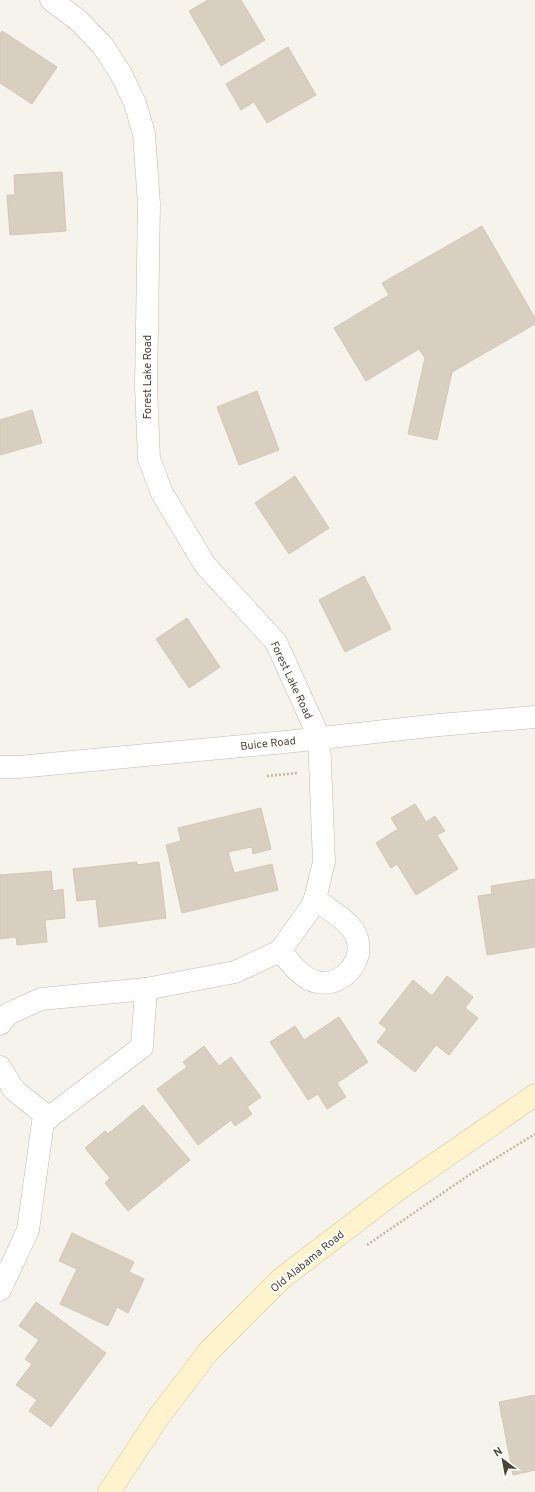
<svg xmlns="http://www.w3.org/2000/svg" width="535" height="1492" font-family="Overpass,sans-serif">
	<style>
		.building { fill: #d8cfc1; stroke: #d3c7b4 }
		.lines { fill: none; stroke-linecap: round; stroke-linejoin: round }
		.minor-casing { stroke: #c2bbae; stroke-width: 23 }
		.tertiary-casing { stroke: #c2bbae; stroke-width: 23 }
		.secondary-casing { stroke: #d6c79b; stroke-width: 23 }
		.path { stroke: #c4b79f; stroke-width: 2.5; stroke-dasharray: 2 2; stroke-linecap: butt }
		.minor { stroke: #fff; stroke-width: 22 }
		.tertiary { stroke: #fff; stroke-width: 22 }
		.secondary { stroke: #fff3cd; stroke-width: 22 }
		.labels { text-anchor: middle; stroke-width: 3.5; stroke-linejoin: round; paint-order: stroke }
		.street-label { font-size: 11px; fill: #4b4439; stroke: #fff }
	</style>
	<rect width="100%" height="100%" fill="#f6f3ec"/>
	<g class="building">
		<polygon points="208,0 241,0 265,40 221,66 189,11"/>
		<polygon points="2,31 57,67 32,104 0,83 0,34"/>
		<polygon points="288,47 316,95 267,123 254,102 241,110 226,84"/>
		<polygon points="62,172 66,231 10,235 7,195 15,195 14,175"/>
		<polygon points="482,226 535,318 535,324 452,372 437,440 408,434 425,358 419,349 366,381 334,328 389,295 382,283"/>
		<polygon points="257,391 279,450 239,465 217,407"/>
		<polygon points="32,410 42,443 0,455 0,420"/>
		<polygon points="295,476 329,528 289,554 255,503"/>
		<polygon points="364,576 391,629 345,652 319,600"/>
		<polygon points="187,618 220,667 189,688 156,639"/>
		<polygon points="415,804 426,822 435,816 445,831 437,835 458,869 416,895 397,864 391,868 376,843 398,829 391,818"/>
		<polygon points="261,808 271,849 253,854 252,847 228,852 234,873 272,864 278,890 182,913 166,845 181,841 178,828"/>
		<polygon points="137,862 137,865 159,862 166,918 99,927 96,899 77,901 73,869"/>
		<polygon points="51,871 53,891 63,889 65,918 45,920 47,942 17,945 16,937 0,939 0,875"/>
		<polygon points="535,879 535,947 487,955 478,896 492,894 491,886"/>
		<polygon points="447,976 473,997 465,1008 478,1018 449,1055 436,1045 415,1072 377,1042 387,1029 379,1023 413,980 432,996"/>
		<polygon points="339,1017 368,1062 337,1083 346,1097 327,1109 318,1094 308,1100 270,1042 295,1026 304,1040"/>
		<polygon points="204,1046 219,1066 231,1057 261,1097 247,1107 252,1114 235,1126 231,1120 198,1145 157,1089 187,1067 183,1062"/>
		<polygon points="143,1105 190,1160 128,1211 105,1183 110,1178 85,1148 105,1131 108,1134"/>
		<polygon points="72,1233 134,1262 129,1272 144,1279 128,1313 117,1307 108,1326 60,1304 77,1269 59,1261"/>
		<polygon points="36,1302 106,1353 51,1427 29,1411 37,1400 16,1385 32,1364 25,1359 39,1340 19,1326"/>
		<polygon points="535,1395 535,1470 513,1475 499,1402"/>
	</g>
	<g class="lines">
		<defs>
			<g id="minor">
				<path d="M280,951C290,962 302,979 317,982C345,988 370,955 353,930C344,917 327,909 315,899"/>
				<polyline points="0,1024 8,1014 41,999 146,989"/>
				<polyline points="0,1067 14,1090 49,1118"/>
				<polyline points="0,1290 28,1230 43,1122 142,1047 146,989 235,972 280,951 310,909 315,899 324,862 319,737 276,642 205,565 162,493 149,459 146,387 149,204 144,134 135,103 121,74 103,46 78,20 51,0"/>
			</g>
			<polyline id="tertiary" points="0,767 18,767 285,742 439,725 535,717"/>
			<polyline id="secondary" points="109,1492 160,1415 209,1351 282,1278 399,1189 535,1095"/>
		</defs>
		<use href="#minor" class="minor-casing"/>
		<use href="#tertiary" class="tertiary-casing"/>
		<use href="#secondary" class="secondary-casing"/>
		<g class="path">
			<polyline points="267,776 298,773"/>
			<polyline points="367,1245 472,1173 535,1134"/>
		</g>
		<use href="#minor" class="minor"/>
		<use href="#tertiary" class="tertiary"/>
		<use href="#secondary" class="secondary"/>
	</g>
	<g class="labels">
		<g class="street-label">
			<text transform="translate(147 377) rotate(-90)" y="4">Forest Lake Road</text>
			<text transform="translate(292 680) rotate(65)" y="4">Forest Lake Road</text>
			<text transform="translate(268 743) rotate(-6)" y="4">Buice Road</text>
			<text transform="translate(307 1261) rotate(-39)" y="4">Old Alabama Road</text>
		</g>
	</g>
	<g transform="translate(503 1460) rotate(328)" stroke="#ffffff" stroke-width="3" paint-order="stroke">
	<path d="M0-3L7 15L0 10L-7 15Z" fill="#4b4439"/>
	<text y="-6" font-size="11" font-weight="bold" text-anchor="middle" fill="#4b4439">N</text>
	</g>
</svg>
